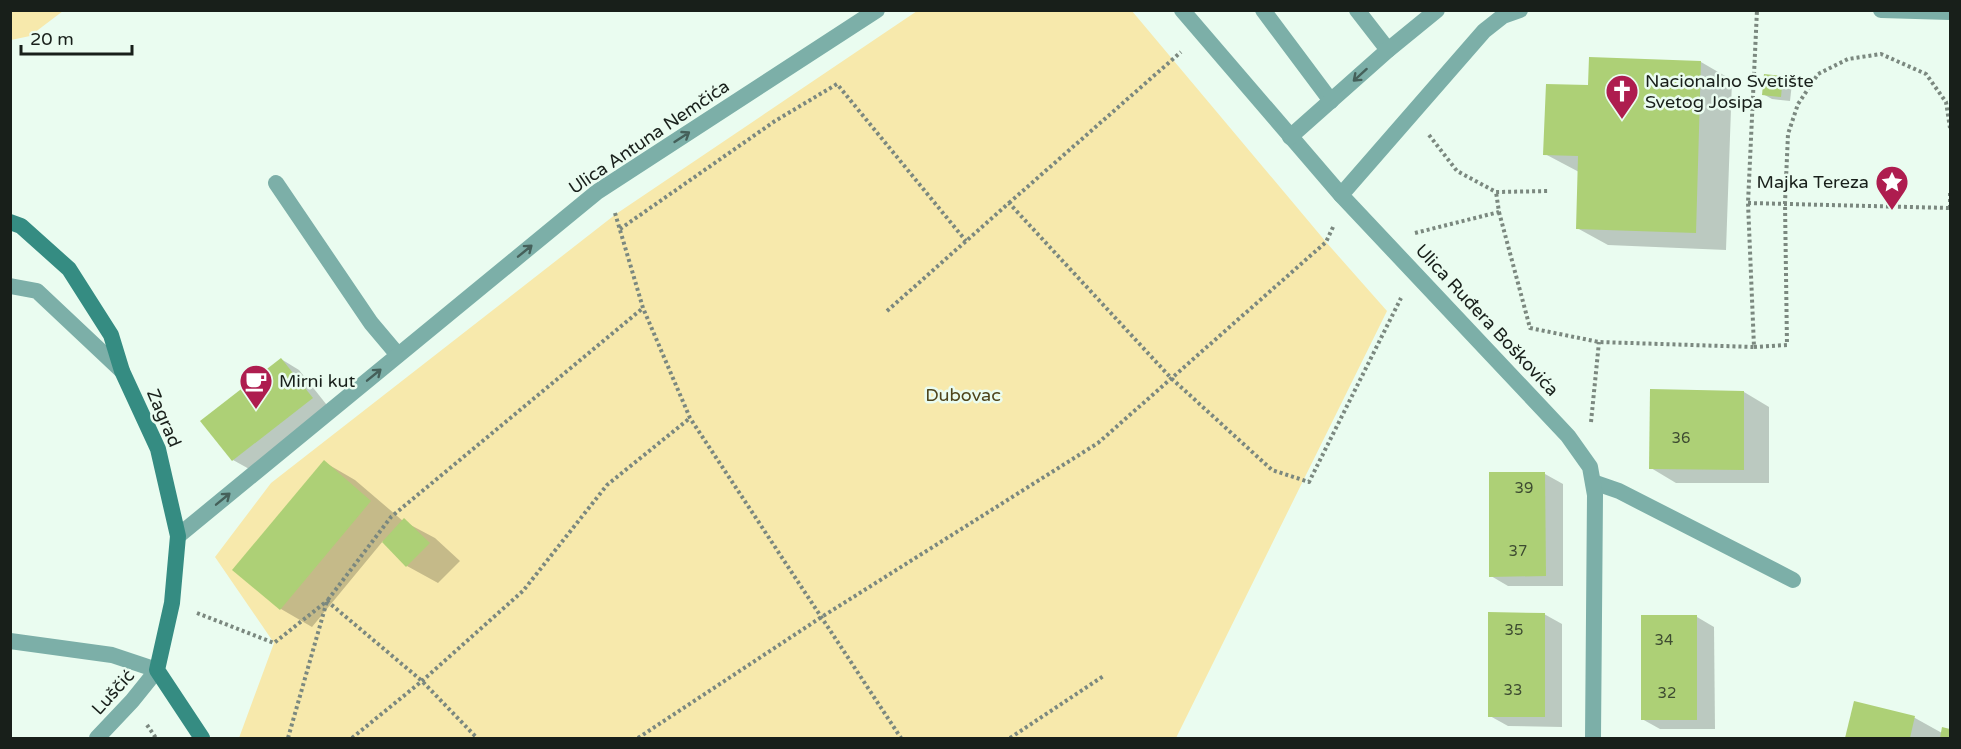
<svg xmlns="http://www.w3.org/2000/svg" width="1961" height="749" font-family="'Varela Round',sans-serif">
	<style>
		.green { fill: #f7e9ac }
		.shadow { fill: #0003 }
		.building { fill: #add076 }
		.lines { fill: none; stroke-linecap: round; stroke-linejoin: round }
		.path { stroke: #7b887f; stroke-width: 4; stroke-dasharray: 3 3; stroke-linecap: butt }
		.service { stroke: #7cafa8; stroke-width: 16 }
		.minor { stroke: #7cafa8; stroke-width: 16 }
		.secondary { stroke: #358c82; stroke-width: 16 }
		.oneway { stroke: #45605a }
		.labels { text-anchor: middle; stroke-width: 5; stroke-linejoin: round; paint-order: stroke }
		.number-label { font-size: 15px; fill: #3d4b31 }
		.poi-label { font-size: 18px; fill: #181f1a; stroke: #eafcf0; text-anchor: start }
		.street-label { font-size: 18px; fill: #181f1a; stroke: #eafcf0 }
		.park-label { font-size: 18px; fill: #4e441b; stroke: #eafcf0 }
	</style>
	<rect width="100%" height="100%" fill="#eafcf0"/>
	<g class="green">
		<polygon points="11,10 63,10 63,11 30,36 11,40"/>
		<polygon points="917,11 1132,11 1326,242 1387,311 1176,738 239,738 274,643 215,557 271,483 616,214"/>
	</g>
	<g class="shadow">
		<polygon points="1701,62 1732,80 1726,250 1608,245 1577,228 1579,172 1545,154 1590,87"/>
		<polygon points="1783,78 1792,83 1790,101 1772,99 1763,94"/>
		<polygon points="281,359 299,370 330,409 251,470 233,460"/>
		<polygon points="1744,392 1769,407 1769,483 1676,483 1651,468"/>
		<polygon points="324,462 355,480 403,521 435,538 460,561 438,583 407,566 383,541 312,627 281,609 234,570"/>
		<polygon points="1545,474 1563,484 1563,586 1508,586 1491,576"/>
		<polygon points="1544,614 1562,624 1562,727 1508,726 1490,716"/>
		<polygon points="1697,617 1714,627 1715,729 1660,729 1642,719"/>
		<polygon points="1855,703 1915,718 1942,733 1943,729 1950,731 1950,738 1847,738"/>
	</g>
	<g class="building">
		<polygon points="1589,57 1701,61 1696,233 1576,229 1578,156 1543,155 1546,84 1588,85"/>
		<polygon points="1764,74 1783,76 1781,97 1762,95"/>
		<polygon points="281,358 313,398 232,461 200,421"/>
		<polygon points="1650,389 1744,391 1744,470 1649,469"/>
		<polygon points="324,460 371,501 280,610 232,570"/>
		<polygon points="1489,472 1545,472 1546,576 1489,577"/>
		<polygon points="404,518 430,543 406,567 382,542"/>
		<polygon points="1488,612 1545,613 1545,717 1488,717"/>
		<rect x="1641" y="615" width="56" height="105"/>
		<polygon points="1854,701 1915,716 1910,738 1845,738"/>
		<polygon points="1942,727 1950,729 1950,738 1940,738"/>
	</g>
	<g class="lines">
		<g class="path">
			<polyline points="1429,135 1457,171 1496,192 1550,191"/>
			<polyline points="1009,203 1181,52"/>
			<polyline points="1748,203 1950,208"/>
			<polyline points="1950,208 1950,193"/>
			<polyline points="1499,212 1530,328 1599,342 1754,347 1748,203 1757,10"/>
			<polyline points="615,213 643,308 690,418 901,738"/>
			<polyline points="620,229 775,121 837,84 966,241"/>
			<polyline points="1415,233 1499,212 1496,192"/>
			<polyline points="887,311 1009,203 1171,378 1272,470 1309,482 1401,298"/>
			<polyline points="1754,347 1787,345 1785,203 1788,134 1798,104 1818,74 1848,59 1881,54 1926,74 1946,102 1950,128"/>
			<polyline points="1591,422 1599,342"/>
			<polyline points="197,613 274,643 327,601 422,681 477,738"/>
			<polyline points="147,725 156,738"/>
			<polyline points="288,738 327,601 391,517 643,308"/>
			<polyline points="352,738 422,681 523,591 607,485 690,418"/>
			<polyline points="638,738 820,618 1098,443 1326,242 1334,225"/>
			<polyline points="1010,738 1105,675"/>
		</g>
		<g class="service">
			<polyline points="1182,10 1341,195"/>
			<polyline points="1263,10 1331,101"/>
			<polyline points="1357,10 1388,50"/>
			<polyline points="1290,137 1388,50 1437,10"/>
			<polyline points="276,183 371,323 398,355"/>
			<polyline points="1593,482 1619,491 1793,580"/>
			<polyline points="10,641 112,655 157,670"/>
		</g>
		<g class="minor">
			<polyline points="1520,10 1503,16 1484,31 1341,195 1568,436 1590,467 1595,495 1593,738"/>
			<polyline points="1881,10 1950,12"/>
			<polyline points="10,286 37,291 122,371"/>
			<polyline points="178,536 597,192 877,10"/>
			<polyline points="97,738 132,701 157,670"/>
		</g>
		<polyline class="secondary" points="10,222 21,226 69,269 111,335 122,371 158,449 178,536 172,603 157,670 202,738"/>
	</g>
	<defs><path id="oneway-shaft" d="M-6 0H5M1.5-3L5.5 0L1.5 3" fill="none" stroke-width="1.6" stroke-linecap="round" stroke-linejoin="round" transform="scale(1.5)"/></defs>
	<g class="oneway">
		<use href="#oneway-shaft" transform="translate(1360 75) rotate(138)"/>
		<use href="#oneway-shaft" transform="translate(682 137) rotate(-33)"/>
		<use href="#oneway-shaft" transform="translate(525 251) rotate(-39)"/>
		<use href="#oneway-shaft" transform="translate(374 375) rotate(-39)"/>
		<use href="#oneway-shaft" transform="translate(223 499) rotate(-39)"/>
	</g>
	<defs>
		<symbol id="church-pin" viewBox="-11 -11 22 30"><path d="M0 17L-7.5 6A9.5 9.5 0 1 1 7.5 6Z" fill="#ae1d4f" stroke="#eafcf0"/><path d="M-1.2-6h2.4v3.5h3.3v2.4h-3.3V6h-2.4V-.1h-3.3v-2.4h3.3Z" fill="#fff"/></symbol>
		<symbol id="sight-pin" viewBox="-11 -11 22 30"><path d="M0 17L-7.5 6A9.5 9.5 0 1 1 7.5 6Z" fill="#ae1d4f" stroke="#eafcf0"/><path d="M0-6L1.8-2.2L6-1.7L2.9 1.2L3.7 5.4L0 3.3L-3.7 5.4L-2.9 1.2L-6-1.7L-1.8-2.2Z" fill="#fff"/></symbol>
		<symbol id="cafe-pin" viewBox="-11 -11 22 30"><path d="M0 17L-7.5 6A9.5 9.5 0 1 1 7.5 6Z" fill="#ae1d4f" stroke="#eafcf0"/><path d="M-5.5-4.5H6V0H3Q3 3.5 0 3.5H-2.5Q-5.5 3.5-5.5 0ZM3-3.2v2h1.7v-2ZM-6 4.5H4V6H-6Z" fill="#fff"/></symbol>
	</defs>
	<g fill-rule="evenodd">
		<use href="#church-pin" x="1603" y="72" width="38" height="52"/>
		<use href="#sight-pin" x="1873" y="163" width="38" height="52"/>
		<use href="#cafe-pin" x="237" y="362" width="38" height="52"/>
	</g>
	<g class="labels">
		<g class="number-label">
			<text x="1681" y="443">36</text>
			<text x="1524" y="493">39</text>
			<text x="1518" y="556">37</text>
			<text x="1514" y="635">35</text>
			<text x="1664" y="645">34</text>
			<text x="1513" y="695">33</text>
			<text x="1667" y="698">32</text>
		</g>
		<g class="poi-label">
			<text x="1645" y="87">Nacionalno Svetište<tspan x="1645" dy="21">Svetog Josipa</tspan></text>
			<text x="1869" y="188" text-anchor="end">Majka Tereza</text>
			<text x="279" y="387">Mirni kut</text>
		</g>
		<g class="street-label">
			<text transform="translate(649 137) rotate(-34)" y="6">Ulica Antuna Nemčića</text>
			<text transform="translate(1487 320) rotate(47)" y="6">Ulica Ruđera Boškovića</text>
			<text transform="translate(164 418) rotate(67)" y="6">Zagrad</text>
			<text transform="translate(113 692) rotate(-48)" y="6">Luščić</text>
		</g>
		<g class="park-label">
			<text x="963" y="401">Dubovac</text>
		</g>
	</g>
	<rect width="1961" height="749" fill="none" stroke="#181f1a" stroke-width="24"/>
	<path d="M21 45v9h111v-9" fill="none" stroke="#181f1a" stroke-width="3"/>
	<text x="30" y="45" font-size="18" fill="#181f1a" stroke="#eafcf0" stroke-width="4.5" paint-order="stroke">20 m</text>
</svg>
